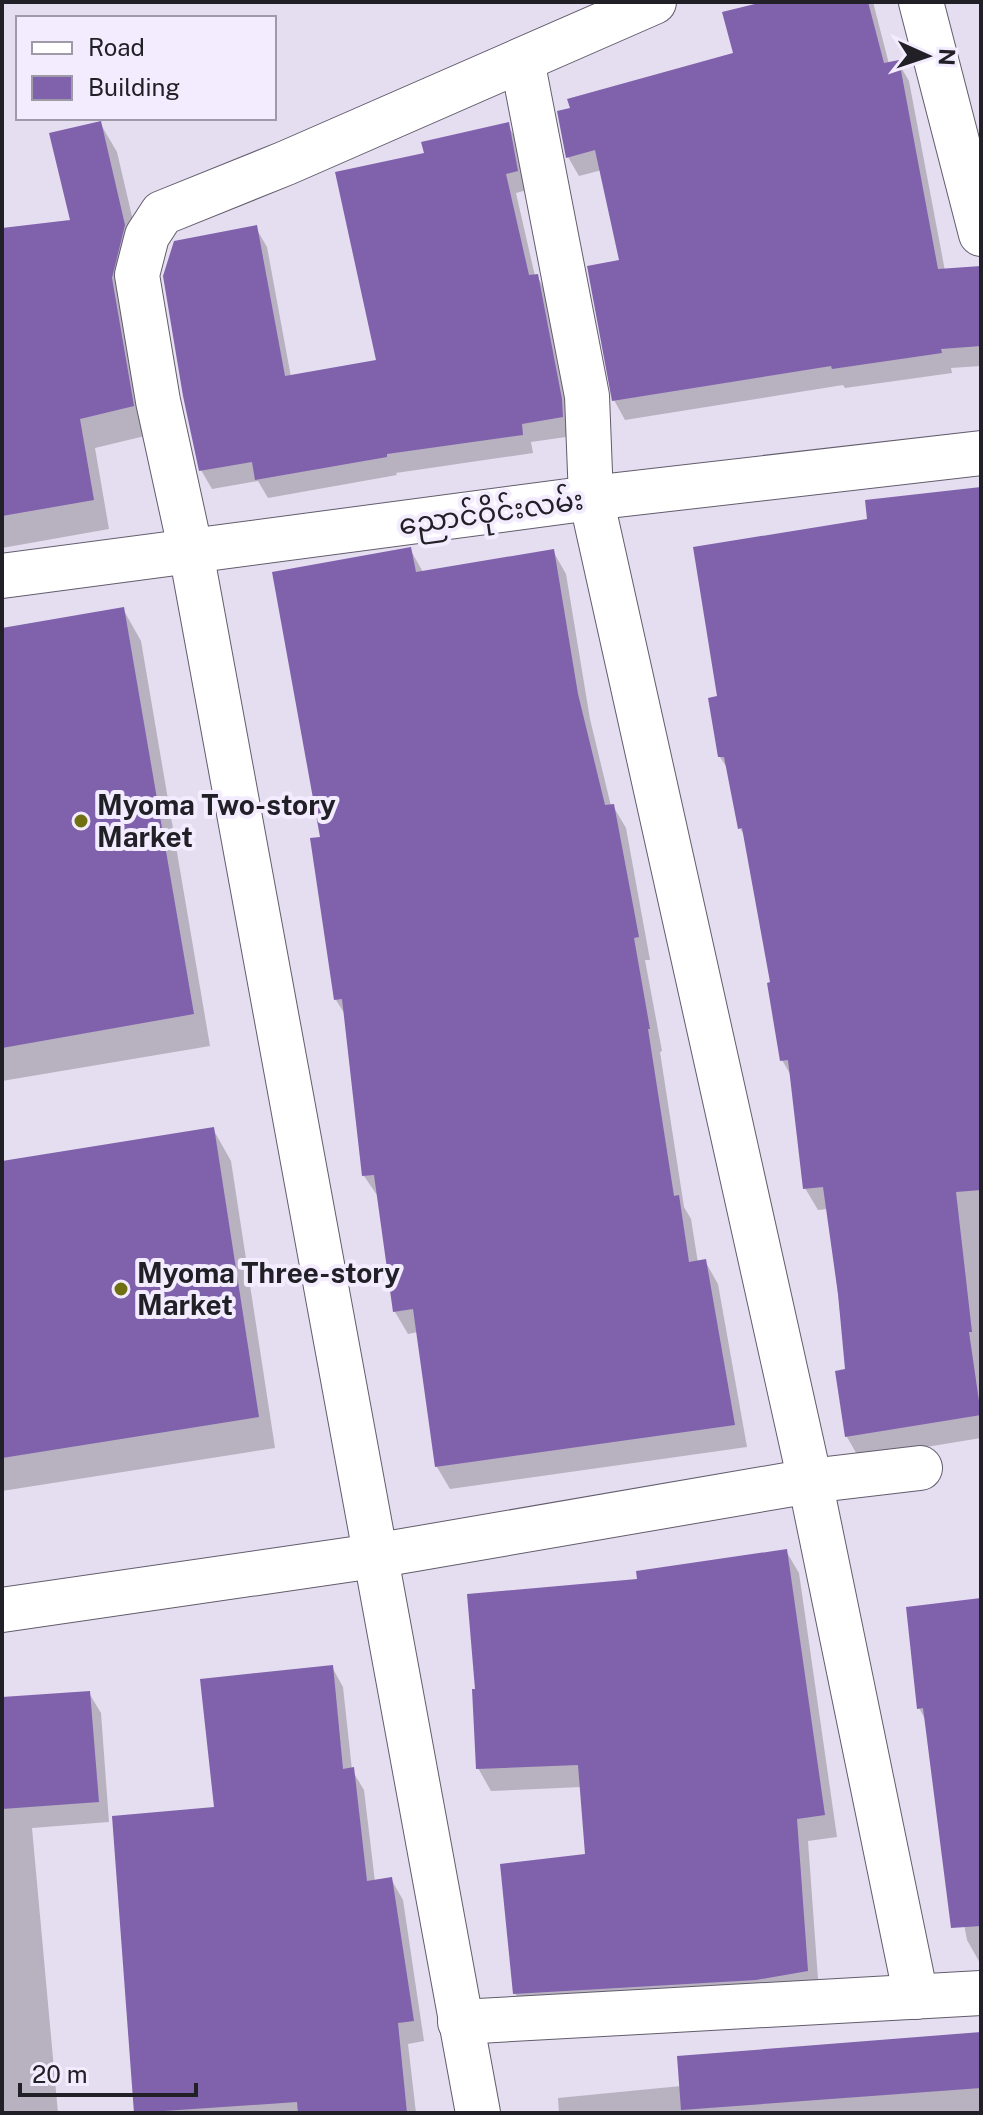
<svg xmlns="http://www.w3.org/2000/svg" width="983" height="2115" font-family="'Public Sans','Noto Sans Myanmar',sans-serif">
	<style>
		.shadow { fill: #0003 }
		.building { fill: #8061ac }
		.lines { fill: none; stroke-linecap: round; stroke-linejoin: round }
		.minor-casing { stroke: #625c6c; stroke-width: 46 }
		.minor { stroke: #fff; stroke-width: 44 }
		.poi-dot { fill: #707013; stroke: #f2ecfe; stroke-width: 3 }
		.labels { text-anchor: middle; stroke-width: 8; stroke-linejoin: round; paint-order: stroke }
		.street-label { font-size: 28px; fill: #222027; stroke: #f2ecfe }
		.poi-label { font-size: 28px; font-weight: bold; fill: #222027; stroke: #f2ecfe; text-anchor: start }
	</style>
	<rect width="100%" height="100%" fill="#e5def1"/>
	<g class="shadow">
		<polygon points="771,2 873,2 889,64 898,62 909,81 945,271 981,268 981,366 951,368 952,373 845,388 843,385 625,420 614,400 621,262 602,170 579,176 568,157 736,55"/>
		<polygon points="100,123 117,152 141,255 149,435 95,448 109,529 2,548 2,230 72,221"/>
		<polygon points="508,125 518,143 527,190 516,193 535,276 537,276 548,295 573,436 531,442 533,453 396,473 397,475 268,498 258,481 212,489 201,470 256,228 267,247 291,377 378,362 426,154"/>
		<polygon points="981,489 981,1438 859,1458 847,1437 847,1371 828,1209 818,1210 805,1188 793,1079 782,1060 772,984 745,837 740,828 729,771 720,757 719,698 869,521"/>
		<polygon points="410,549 423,572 553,551 566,574 590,719 611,806 613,806 626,828 650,960 645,960 662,1051 660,1052 684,1207 691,1219 698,1263 705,1261 718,1284 747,1447 450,1489 437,1467 418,1332 408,1334 395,1312 379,1198 364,1176 346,1016 336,1000 323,838"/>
		<polygon points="123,609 141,641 210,1046 2,1081 2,630"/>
		<polygon points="213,1129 231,1161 275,1448 2,1491 2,1163"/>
		<polygon points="786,1551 799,1573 837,1837 808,1841 819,1993 528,2016 515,1993 587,1856 582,1787 491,1791 478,1768 639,1581"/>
		<polygon points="981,1600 981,1963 980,1963 967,1940 926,1721 919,1708"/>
		<polygon points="332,1667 343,1687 352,1770 364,1790 375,1882 391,1879 403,1900 424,2041 408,2044 416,2113 136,2113 114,1817 217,1809"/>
		<polygon points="89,1693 101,1713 109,1822 32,1828 58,2113 2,2113 2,1699"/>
		<polygon points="981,2034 981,2113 559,2113 558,2098 681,2086"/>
	</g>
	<g class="building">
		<polygon points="763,2 868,2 884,63 899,60 938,269 981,266 981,346 941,349 942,353 832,369 831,366 612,401 587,266 619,260 595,150 566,158 557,111 570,108 567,99 733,53 722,12"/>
		<polygon points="101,121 125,225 112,278 134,406 80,419 94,500 2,516 2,228 70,220 49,133"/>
		<polygon points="509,122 518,171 506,174 529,275 538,274 562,399 563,417 522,424 523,435 387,454 387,457 255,480 252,462 199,471 183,396 163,276 174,241 257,225 285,376 376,360 335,172 424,153 421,142"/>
		<polygon points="981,487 981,1190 956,1192 972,1332 969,1332 981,1415 845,1437 835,1371 845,1369 838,1294 823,1187 803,1189 788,1060 780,1061 767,983 770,982 742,828 738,829 724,757 718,757 708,698 717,696 693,547 867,519 865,500"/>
		<polygon points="411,547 416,572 554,549 578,694 605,805 614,804 639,937 634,938 650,1029 648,1029 674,1196 679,1195 689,1262 706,1259 735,1425 435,1467 413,1309 393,1312 374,1175 362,1176 342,999 334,1000 310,838 320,837 272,572"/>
		<polygon points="124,607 194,1014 2,1048 2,628"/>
		<polygon points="214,1127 259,1417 2,1458 2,1161"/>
		<polygon points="787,1549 825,1815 797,1819 808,1971 756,1980 513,1994 500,1864 585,1854 578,1765 476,1769 472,1689 475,1689 467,1594 637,1579 636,1571"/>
		<polygon points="981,1598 981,1926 951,1928 923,1708 917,1709 906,1607"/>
		<polygon points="333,1665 343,1769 354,1767 367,1881 392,1877 414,2021 398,2023 407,2113 298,2113 297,2102 134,2113 112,1816 214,1807 200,1679"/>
		<polygon points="90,1691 99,1802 2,1809 2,1697"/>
		<polygon points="981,2032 981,2088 681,2110 677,2056"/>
	</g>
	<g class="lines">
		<defs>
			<g id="minor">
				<polyline points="921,2 981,234"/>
				<polyline points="522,60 587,396 591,498 810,1481 916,1997"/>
				<polyline points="2,576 591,498 981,453"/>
				<polyline points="2,1610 374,1556 810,1481 920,1468"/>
				<polyline points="460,2022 981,1993"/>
				<polyline points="478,2113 191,552 158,401 137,275 147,236 162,213 286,163 654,2"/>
			</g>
		</defs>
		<use href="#minor" class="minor-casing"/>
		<use href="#minor" class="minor"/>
	</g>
	<g class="poi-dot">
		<circle cx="81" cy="821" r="8"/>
		<circle cx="121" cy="1289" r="8"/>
	</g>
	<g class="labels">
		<g class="street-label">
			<text transform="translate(491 512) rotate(-8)" y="10">ညောင်ဝိုင်းလမ်း</text>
		</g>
		<g class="poi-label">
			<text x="97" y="815">Myoma Two-story<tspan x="97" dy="32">Market</tspan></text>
			<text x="137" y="1283">Myoma Three-story<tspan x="137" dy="32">Market</tspan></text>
		</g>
	</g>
	<rect width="983" height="2115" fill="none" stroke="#222027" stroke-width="8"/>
	<rect x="16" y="16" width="260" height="104" fill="#f2ecfe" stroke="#9f9aa8" stroke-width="2"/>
	<rect x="32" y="42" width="40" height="12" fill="#ffffff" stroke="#9f9aa8" stroke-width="2"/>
	<text x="88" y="56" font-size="24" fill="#222027">Road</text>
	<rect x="32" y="76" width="40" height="24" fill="#8061ac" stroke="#9f9aa8" stroke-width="2"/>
	<text x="88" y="96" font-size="24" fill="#222027">Building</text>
	<g transform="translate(927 56) rotate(93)" stroke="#f2ecfe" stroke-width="6" paint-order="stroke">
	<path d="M0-6L14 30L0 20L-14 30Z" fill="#222027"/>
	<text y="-12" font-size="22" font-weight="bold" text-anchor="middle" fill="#222027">N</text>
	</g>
	<path d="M20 2083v12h176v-12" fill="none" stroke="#222027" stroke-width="4"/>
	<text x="32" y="2083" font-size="24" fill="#222027" stroke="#f2ecfe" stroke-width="6" paint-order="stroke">20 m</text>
</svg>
